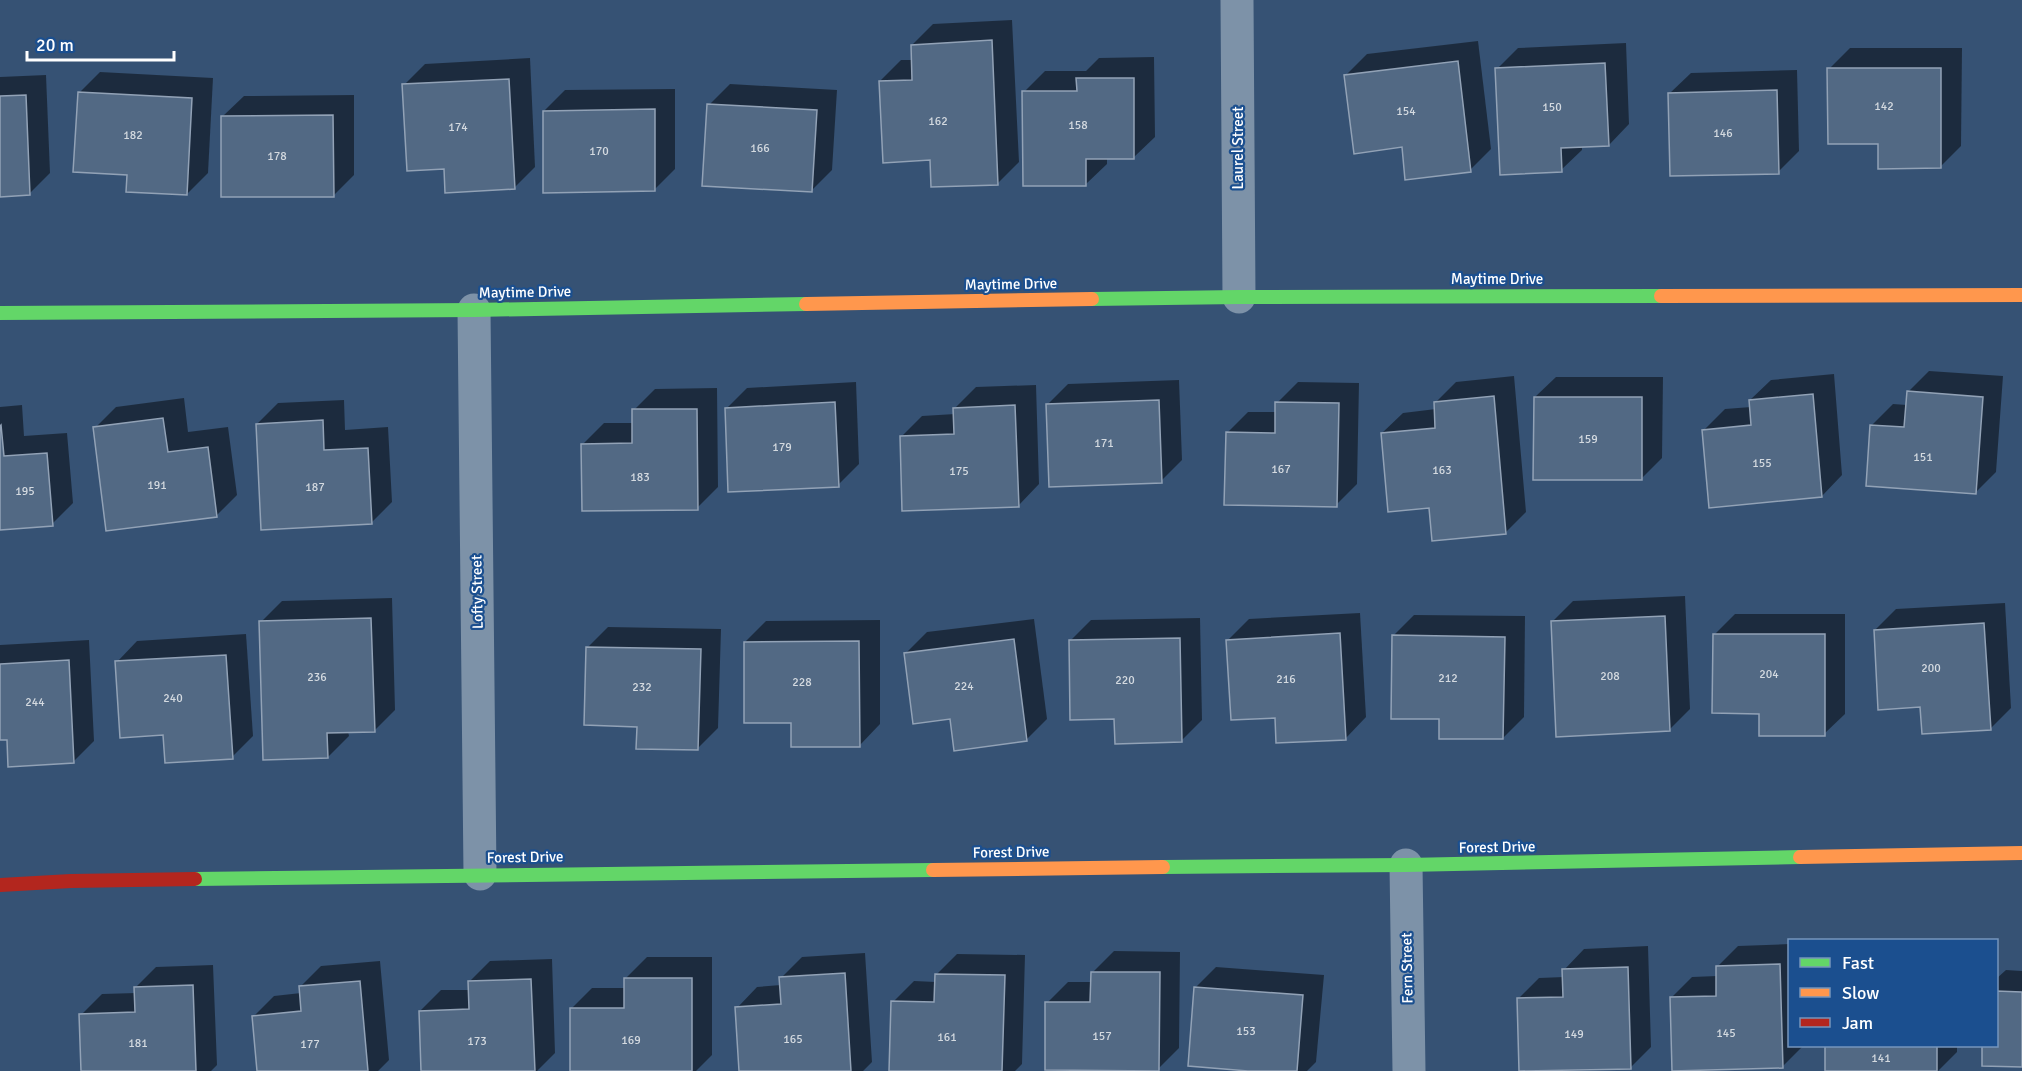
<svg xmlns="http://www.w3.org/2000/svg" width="2022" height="1071" font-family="Signika,sans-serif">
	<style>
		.shadow { fill: #0007 }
		.building { fill: #526984; stroke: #92a2b6; stroke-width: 1.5 }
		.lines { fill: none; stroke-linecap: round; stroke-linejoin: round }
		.street { stroke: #7d92a8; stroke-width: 33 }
		.fast { stroke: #63d668; stroke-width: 14 }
		.slow { stroke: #ff974d; stroke-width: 14 }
		.jam { stroke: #b3261e; stroke-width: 14 }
		.labels { text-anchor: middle; stroke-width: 4.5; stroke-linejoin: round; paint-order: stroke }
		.number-label { font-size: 12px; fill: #d4dae0 }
		.street-label { font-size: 15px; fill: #fff; stroke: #1b4f8f }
	</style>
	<rect width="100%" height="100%" fill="#365274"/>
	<g class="shadow">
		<polygon points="1012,20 1019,162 998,183 931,159 880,81 901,60 913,60 912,45 933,24"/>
		<polygon points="1478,41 1491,149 1470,170 1403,146 1346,75 1367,54"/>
		<polygon points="1626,43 1629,124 1609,145 1582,146 1582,150 1561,170 1497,69 1518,48"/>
		<polygon points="1850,48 1962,48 1961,146 1940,167 1879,142 1829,69"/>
		<polygon points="1154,57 1155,137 1134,157 1107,158 1107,164 1086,184 1024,92 1045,71 1086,71 1099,58"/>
		<polygon points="530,58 535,167 514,188 445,168 404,85 425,64"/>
		<polygon points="1797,70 1799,151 1778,172 1670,93 1691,73"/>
		<polygon points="100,72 213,78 208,173 187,194 128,173 79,93"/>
		<polygon points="46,75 50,173 29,194 0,195 0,77"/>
		<polygon points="730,84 837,90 832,170 812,190 709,105"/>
		<polygon points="675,89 675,169 654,190 544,111 565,90"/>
		<polygon points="354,95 354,175 334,195 223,116 244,96"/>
		<polygon points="1929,371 2003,376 1996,472 1975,493 1872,425 1893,404 1907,405 1908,392"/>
		<polygon points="1834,374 1842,475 1822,496 1704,430 1725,409 1751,407 1750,400 1771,380"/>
		<polygon points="1514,376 1526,512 1505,533 1431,506 1382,433 1403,413 1436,409 1435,403 1456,382"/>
		<polygon points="1556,377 1663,377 1662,458 1641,479 1535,397"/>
		<polygon points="1179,380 1182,460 1161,481 1047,405 1068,384"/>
		<polygon points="856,382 859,464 838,485 726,409 747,388"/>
		<polygon points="1298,382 1359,383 1357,484 1336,505 1227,433 1248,412 1277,412 1277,403"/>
		<polygon points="1036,385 1039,484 1019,505 901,437 922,416 955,414 955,408 976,387"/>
		<polygon points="717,388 718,487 697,508 583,444 604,423 634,423 634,410 655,389"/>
		<polygon points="184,398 188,432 228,427 237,495 216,516 95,428 116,407"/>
		<polygon points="344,400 345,430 388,427 392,502 371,523 257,424 278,403"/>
		<polygon points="22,405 24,436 67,433 73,503 52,524 0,529 0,407"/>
		<polygon points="1685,596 1690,709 1669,730 1552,622 1573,601"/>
		<polygon points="392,598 395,710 374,731 348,731 349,736 328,757 261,622 282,601"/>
		<polygon points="2005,603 2011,708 1990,729 1922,706 1875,630 1896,609"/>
		<polygon points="1360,613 1366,717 1346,738 1277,716 1228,640 1249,619"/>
		<polygon points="1735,614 1845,614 1845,714 1824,734 1761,712 1714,635"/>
		<polygon points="1414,615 1525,616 1524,717 1503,738 1440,718 1393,636"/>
		<polygon points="1200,618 1202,720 1181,741 1116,718 1070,641 1091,620"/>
		<polygon points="1034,619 1047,719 1026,740 952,717 906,653 927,632"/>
		<polygon points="880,620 880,724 860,745 792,721 745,642 766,621"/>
		<polygon points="608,627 721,629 718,728 697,749 639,725 587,648"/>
		<polygon points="246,634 253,736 232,757 164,733 117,662 137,641"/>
		<polygon points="89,640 94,741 73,762 8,738 0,738 0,645"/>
		<polygon points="1790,944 1790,1046 1803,1046 1782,1067 1671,998 1692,977 1717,976 1717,967 1738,946"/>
		<polygon points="1648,946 1651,1047 1630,1068 1521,1071 1518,999 1539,978 1564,977 1564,970 1584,949"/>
		<polygon points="1114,951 1180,952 1179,1048 1158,1069 1047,1003 1068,982 1093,982 1093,972"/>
		<polygon points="865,953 872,1062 863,1071 740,1071 737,1008 757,987 781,985 781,978 802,957"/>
		<polygon points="957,954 1025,955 1022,1064 1015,1071 891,1071 893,1002 914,981 936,982 936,975"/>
		<polygon points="647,957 712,957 712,1055 696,1071 571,1071 571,1009 592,988 626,988 626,978"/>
		<polygon points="552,959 555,1053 537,1071 423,1071 420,1011 441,990 469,990 469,982 490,961"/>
		<polygon points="380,961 389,1060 378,1071 258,1071 253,1017 274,996 301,993 300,987 321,966"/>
		<polygon points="213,965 217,1065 211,1071 83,1071 81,1015 102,994 136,993 135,988 156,967"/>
		<polygon points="1216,967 1324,975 1316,1062 1307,1071 1254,1071 1195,988"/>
		<polygon points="2006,970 2022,971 2022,1066 1983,1065 1984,1046 1996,1046 1996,979"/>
		<polygon points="1826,1046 1957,1046 1957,1052 1938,1071 1827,1071"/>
	</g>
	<g class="building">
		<polygon points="992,40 998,185 931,187 930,160 883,163 879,81 912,80 911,45"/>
		<polygon points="1458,61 1471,172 1405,180 1402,147 1354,154 1344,75"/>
		<polygon points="1605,63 1609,146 1561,148 1562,172 1500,175 1495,68"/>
		<polygon points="1827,68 1941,68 1941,168 1878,169 1878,144 1828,144"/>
		<polygon points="1076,78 1134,78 1134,159 1086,159 1086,186 1023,186 1022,91 1077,91"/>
		<polygon points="509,79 515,189 445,193 444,169 407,171 402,84"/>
		<polygon points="1777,90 1779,174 1670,176 1668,93"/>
		<polygon points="78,92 192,98 187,195 126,192 127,175 73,172"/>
		<polygon points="26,95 30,195 0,197 0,96"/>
		<polygon points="707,104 817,110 812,192 702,186"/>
		<polygon points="655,109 655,191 543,193 543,111"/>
		<polygon points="333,115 334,197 221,197 221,116"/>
		<polygon points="1907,391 1983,397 1976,494 1866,486 1870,425 1904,427"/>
		<polygon points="1813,394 1822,497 1709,508 1702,430 1751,425 1749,400"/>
		<polygon points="1494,396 1506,534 1432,541 1429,508 1388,512 1381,433 1435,428 1434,402"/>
		<polygon points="1534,397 1642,397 1642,480 1533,480"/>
		<polygon points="1159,400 1162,483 1049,487 1046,404"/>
		<polygon points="835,402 839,487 728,492 725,408"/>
		<polygon points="1275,402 1339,403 1337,507 1224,505 1226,432 1275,433"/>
		<polygon points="1015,405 1019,507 902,511 900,436 954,434 953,408"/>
		<polygon points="632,409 697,409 698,510 582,511 581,444 632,443"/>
		<polygon points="163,418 168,452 208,447 217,517 106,531 93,427"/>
		<polygon points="323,420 324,450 368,448 372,524 261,530 256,424"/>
		<polygon points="1,425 4,456 47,453 53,526 0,530 0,426"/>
		<polygon points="1665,616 1670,731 1556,737 1551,621"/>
		<polygon points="371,618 375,732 327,733 328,758 263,760 259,621"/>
		<polygon points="1984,623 1991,730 1922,734 1920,707 1878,710 1874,630"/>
		<polygon points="1340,633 1346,740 1276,743 1275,718 1231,720 1226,640"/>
		<polygon points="1713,634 1825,634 1825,736 1759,736 1759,714 1712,713"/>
		<polygon points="1392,635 1505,637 1503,739 1439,739 1439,719 1391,719"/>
		<polygon points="1180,638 1182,742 1115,744 1114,719 1070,720 1069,640"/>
		<polygon points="1014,639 1027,741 954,751 950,719 913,724 904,653"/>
		<polygon points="859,641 860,747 791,747 791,723 744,723 744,642"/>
		<polygon points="586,647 701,649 698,750 636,749 637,727 584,725"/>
		<polygon points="226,655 233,759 165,763 163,735 120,738 115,661"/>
		<polygon points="69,660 74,763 8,767 7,740 0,740 0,664"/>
		<polygon points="1780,964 1783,1068 1672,1071 1670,997 1716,996 1716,966"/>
		<polygon points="1628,967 1631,1069 1519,1071 1517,998 1563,997 1562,969"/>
		<polygon points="1091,972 1160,972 1159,1071 1045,1070 1045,1002 1090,1002"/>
		<polygon points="845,973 851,1071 739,1071 735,1007 781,1004 779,977"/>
		<polygon points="935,974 1005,975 1002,1071 889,1071 891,1001 934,1002"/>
		<polygon points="624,978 692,978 692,1071 570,1071 570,1008 624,1008"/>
		<polygon points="531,979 535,1071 421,1071 419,1011 469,1009 468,981"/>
		<polygon points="360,981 368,1071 257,1071 252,1016 301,1011 299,986"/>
		<polygon points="193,985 196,1071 81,1071 79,1014 135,1012 134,987"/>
		<polygon points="1194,987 1303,995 1297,1071 1248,1071 1188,1066"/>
		<polygon points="1996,991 2022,992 2022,1067 1982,1066 1982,1046 1996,1046"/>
		<rect x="1825" y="1046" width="112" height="25"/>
	</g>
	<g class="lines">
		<g class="street">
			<polyline points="1237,0 1239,297"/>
			<polyline points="474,310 480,874"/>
			<polyline points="1406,865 1409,1071"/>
		</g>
		<g class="fast">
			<polyline points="1092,299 1239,297 1661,296"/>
			<polyline points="0,313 474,310 806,304"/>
			<polyline points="1163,867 1406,865 1800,857"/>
			<polyline points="195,879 933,870"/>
		</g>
		<g class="slow">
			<polyline points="1661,296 2022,295"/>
			<polyline points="806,304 1092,299"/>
			<polyline points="1800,857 2022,853"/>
			<polyline points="933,870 1163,867"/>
		</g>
		<polyline class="jam" points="0,885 71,881 195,879"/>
	</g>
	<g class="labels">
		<g class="number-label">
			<text x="1884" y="110">142</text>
			<text x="1552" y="111">150</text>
			<text x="1406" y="115">154</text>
			<text x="938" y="125">162</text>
			<text x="1078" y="129">158</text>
			<text x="458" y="131">174</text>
			<text x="1723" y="137">146</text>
			<text x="133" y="139">182</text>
			<text x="760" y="152">166</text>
			<text x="599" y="155">170</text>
			<text x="277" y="160">178</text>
			<text x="1588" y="443">159</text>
			<text x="1104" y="447">171</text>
			<text x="782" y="451">179</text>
			<text x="1923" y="461">151</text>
			<text x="1762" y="467">155</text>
			<text x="1281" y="473">167</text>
			<text x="1442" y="474">163</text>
			<text x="959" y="475">175</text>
			<text x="640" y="481">183</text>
			<text x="157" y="489">191</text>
			<text x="315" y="491">187</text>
			<text x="25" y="495">195</text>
			<text x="1931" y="672">200</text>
			<text x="1769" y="678">204</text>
			<text x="1610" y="680">208</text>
			<text x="317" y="681">236</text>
			<text x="1448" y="682">212</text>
			<text x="1286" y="683">216</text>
			<text x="1125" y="684">220</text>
			<text x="802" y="686">228</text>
			<text x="964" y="690">224</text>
			<text x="642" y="691">232</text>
			<text x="173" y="702">240</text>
			<text x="35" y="706">244</text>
			<text x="1246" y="1035">153</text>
			<text x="1726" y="1037">145</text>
			<text x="1574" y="1038">149</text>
			<text x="1102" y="1040">157</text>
			<text x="947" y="1041">161</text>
			<text x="793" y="1043">165</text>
			<text x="631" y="1044">169</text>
			<text x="477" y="1045">173</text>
			<text x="138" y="1047">181</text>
			<text x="310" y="1048">177</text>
			<text x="1881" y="1062">141</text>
		</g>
		<g class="street-label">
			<text transform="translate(1238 148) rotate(-90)" y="5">Laurel Street</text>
			<text x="1497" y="284">Maytime Drive</text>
			<text transform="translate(1011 284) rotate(-1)" y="5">Maytime Drive</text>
			<text transform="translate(525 292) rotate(-1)" y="5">Maytime Drive</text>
			<text transform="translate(477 592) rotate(-91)" y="5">Lofty Street</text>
			<text transform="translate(1497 847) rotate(-1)" y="5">Forest Drive</text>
			<text transform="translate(1011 852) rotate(-1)" y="5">Forest Drive</text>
			<text transform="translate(525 857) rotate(-1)" y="5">Forest Drive</text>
			<text transform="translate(1407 968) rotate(-91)" y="5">Fern Street</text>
		</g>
	</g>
	<rect x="1788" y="939" width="210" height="108" fill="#1b4f8f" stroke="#7695bc" stroke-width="1.5"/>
	<rect x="1800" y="958" width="30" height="9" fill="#63d668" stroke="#7695bc" stroke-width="1.5"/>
	<text x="1842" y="969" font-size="18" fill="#ffffff">Fast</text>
	<rect x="1800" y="988" width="30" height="9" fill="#ff974d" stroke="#7695bc" stroke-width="1.5"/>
	<text x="1842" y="999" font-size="18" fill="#ffffff">Slow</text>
	<rect x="1800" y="1018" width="30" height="9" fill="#b3261e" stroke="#7695bc" stroke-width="1.5"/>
	<text x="1842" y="1029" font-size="18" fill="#ffffff">Jam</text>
	<path d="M27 51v9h147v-9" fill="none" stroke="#ffffff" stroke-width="3"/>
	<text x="36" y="51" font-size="18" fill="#ffffff" stroke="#1b4f8f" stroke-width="4.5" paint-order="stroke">20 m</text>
</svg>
